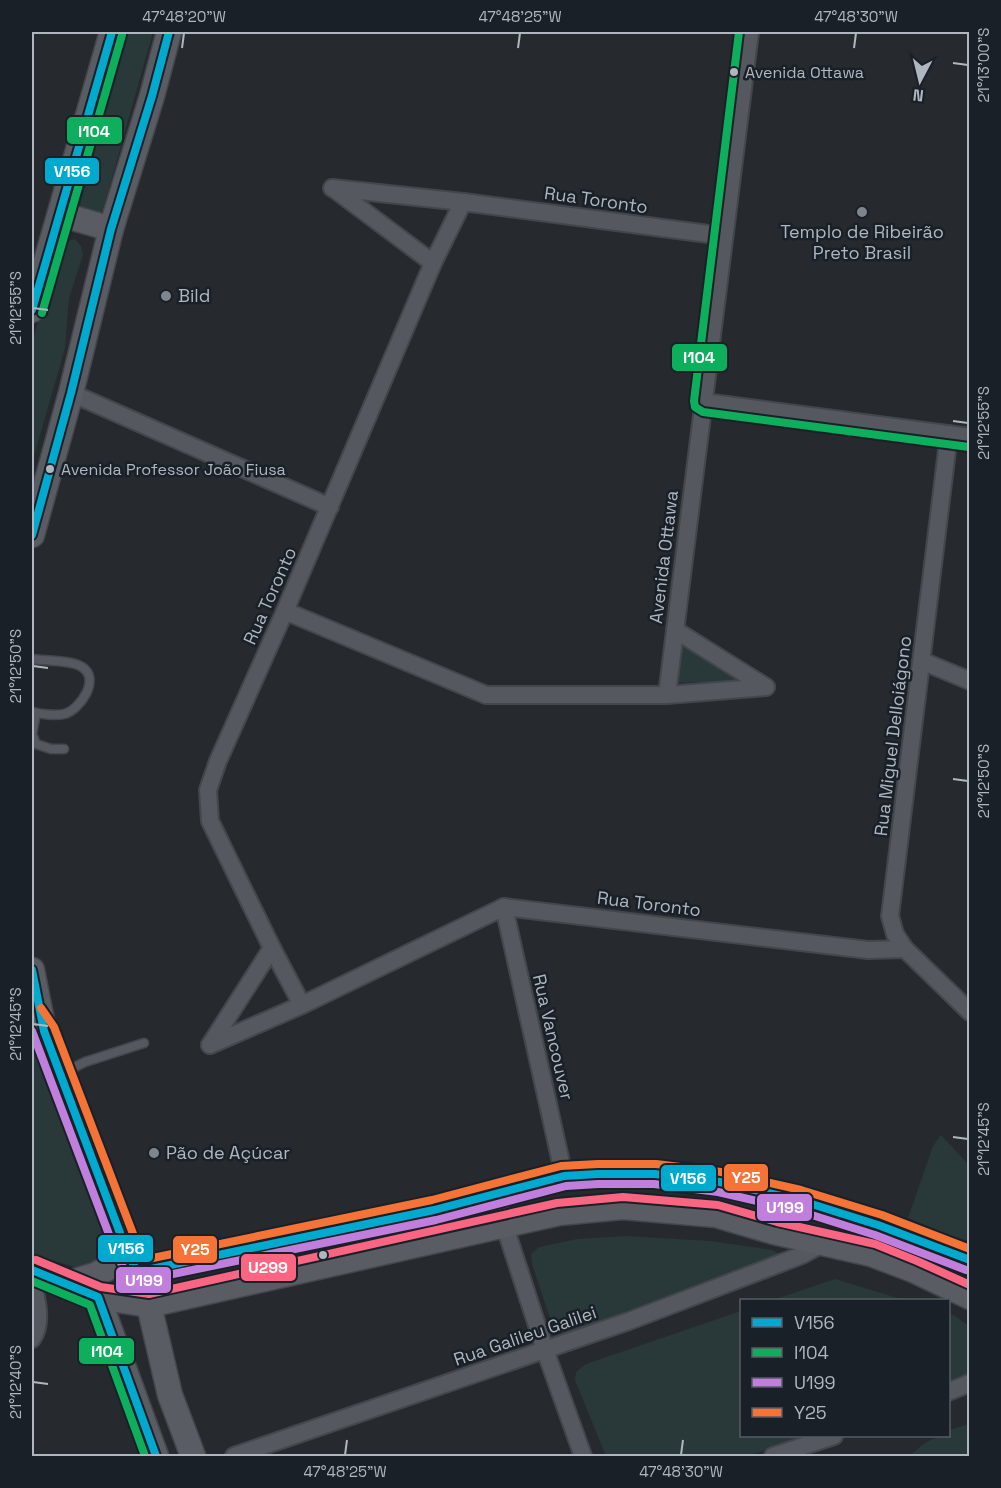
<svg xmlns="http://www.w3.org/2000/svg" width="1001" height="1488" font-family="'Space Grotesk',sans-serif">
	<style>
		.green { fill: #293838 }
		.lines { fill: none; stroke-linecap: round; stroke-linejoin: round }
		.lane-casing { stroke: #43464a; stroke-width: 11 }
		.street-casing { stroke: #43464a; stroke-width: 20 }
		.secondary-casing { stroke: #43464a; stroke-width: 27 }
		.lane { stroke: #55585e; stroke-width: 8 }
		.street { stroke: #55585e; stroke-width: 16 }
		.secondary { stroke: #595c62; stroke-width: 24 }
		.bus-1-casing { stroke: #1a2028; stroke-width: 12 }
		.bus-2-casing { stroke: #1a2028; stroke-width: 12 }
		.bus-3-casing { stroke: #1a2028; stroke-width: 12 }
		.bus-4-casing { stroke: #1a2028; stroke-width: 12 }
		.bus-5-casing { stroke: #1a2028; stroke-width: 12 }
		.bus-1 { stroke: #00a9ce; stroke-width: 8 }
		.bus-2 { stroke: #0daf5c; stroke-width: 8 }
		.bus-3 { stroke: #c07fdc; stroke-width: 8 }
		.bus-4 { stroke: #f57335; stroke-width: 8 }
		.bus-5 { stroke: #fa6682; stroke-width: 8 }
		.ticks { fill: none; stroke: #afb6c0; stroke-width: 2 }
		.bus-dot { fill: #afb6c0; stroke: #1a2028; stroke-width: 2 }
		.poi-dot { fill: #7f858d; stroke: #1a2028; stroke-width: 2 }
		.labels { text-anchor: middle; stroke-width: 5; stroke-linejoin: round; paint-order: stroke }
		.bus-label { font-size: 16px; fill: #afb6c0; stroke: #1a2028; text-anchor: start }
		.street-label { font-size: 18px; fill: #afb6c0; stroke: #1a2028 }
		.poi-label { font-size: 18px; fill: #afb6c0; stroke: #1a2028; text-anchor: start }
		.line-badge { stroke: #1a2028; stroke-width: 2 }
		.badge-label { font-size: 16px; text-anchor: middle; font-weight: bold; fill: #fff }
		.neatline { fill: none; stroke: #afb6c0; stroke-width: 2 }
		.ticks-label { font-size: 15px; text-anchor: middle; fill: #afb6c0 }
	</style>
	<rect width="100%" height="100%" fill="#262a2f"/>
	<g class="green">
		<polygon points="122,32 153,32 103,210 96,216 83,212 80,204 93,160 94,140"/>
		<polygon points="75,239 81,246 83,255 69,298 65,348 32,463 32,343 59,248 65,242"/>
		<polygon points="682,644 742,681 676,683"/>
		<path d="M32,1044L110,1240C109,1258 98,1261 83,1269L32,1255Z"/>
		<polygon points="941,1135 969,1165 969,1241 949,1235 908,1218 933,1146"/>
		<polygon points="625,1236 710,1241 772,1250 781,1255 574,1333 562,1333 553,1327 532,1264 531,1254 539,1247 577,1239"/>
		<polygon points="835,1279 904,1300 773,1300"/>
		<polygon points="741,1311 742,1436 807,1436 748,1456 606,1456 575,1380 576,1372 586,1364"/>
		<polygon points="948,1314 955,1316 970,1327 969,1378 948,1386"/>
		<path d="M969,1424V1456H910C921,1445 932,1436 948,1436L949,1430Z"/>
	</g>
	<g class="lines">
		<defs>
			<g id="lane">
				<path d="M32,659C44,661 72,660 82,667C101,679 80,710 64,714C56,716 40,714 32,712"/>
				<polyline points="36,713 32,734 36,744 51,749 64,749"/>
				<polyline points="61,1074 85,1062 144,1043"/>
			</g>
			<g id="street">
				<polyline points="332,188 463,202 724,236"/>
				<polyline points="333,188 433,263"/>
				<polyline points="71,393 330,507"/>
				<polyline points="704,402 970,437"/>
				<polyline points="949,434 890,916 895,934 905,949 970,1012"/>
				<polyline points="285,611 486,695 667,695 766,687"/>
				<polyline points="675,630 766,687"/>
				<polyline points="922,661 970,681"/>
				<polyline points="667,695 750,32"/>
				<polyline points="504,907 564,1176"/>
				<polyline points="302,1005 272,948 210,821 208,790 218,761 285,611 433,263 463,202"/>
				<polyline points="210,1045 302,1005 504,907 868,950 905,949"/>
				<polyline points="210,1045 272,948"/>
				<polyline points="494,1193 545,1350 583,1456"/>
				<path d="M32,1282C37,1299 43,1324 32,1339"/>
				<polyline points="948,1392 970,1383"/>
				<polyline points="234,1456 629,1321 802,1255 824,1243"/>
				<polyline points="773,1456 834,1436"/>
			</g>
			<g id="secondary">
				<polyline points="60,214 111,229"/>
				<polyline points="32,310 112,32"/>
				<polyline points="32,535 71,393 111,229 152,96 169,32"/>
				<polyline points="32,970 44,1031 149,1305 170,1395 193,1456"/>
				<polyline points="32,1270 98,1297 149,1305 559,1213 623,1207 716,1215 774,1232 871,1254 913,1270 970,1297"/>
				<polyline points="137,1272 434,1210 564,1176 598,1174 655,1174 720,1182 799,1200 878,1225 970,1260"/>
				<polyline points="69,1283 95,1275 110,1267 126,1249"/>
				<polyline points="98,1297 156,1456"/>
			</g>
		</defs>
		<use href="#lane" class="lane-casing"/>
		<use href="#street" class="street-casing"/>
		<use href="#secondary" class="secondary-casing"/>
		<use href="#lane" class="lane"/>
		<use href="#street" class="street"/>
		<use href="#secondary" class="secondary"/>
		<defs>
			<g id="bus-1">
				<polyline points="32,310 112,32"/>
				<polyline points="32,535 71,393 111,229 152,96 169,32"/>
				<polyline points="32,970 44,1031 126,1249 137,1272 434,1210 564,1176 598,1174 655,1174 720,1182 799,1200 878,1225 970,1260"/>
				<polyline points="32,1270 98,1297 156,1456"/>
			</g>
			<g id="bus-2">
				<polyline points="739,32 694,401 695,407 703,412 969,447"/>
				<polyline points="42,313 122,35"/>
				<polyline points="32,1281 90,1305 145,1456"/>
			</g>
			<polyline id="bus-3" points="32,1031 116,1253 128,1277 134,1282 436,1220 566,1186 598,1184 654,1184 718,1192 796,1210 875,1235 966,1270"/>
			<polyline id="bus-4" points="41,1008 54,1027 143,1260 432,1200 561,1166 598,1164 656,1164 721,1172 801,1190 882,1215 970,1249"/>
			<polyline id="bus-5" points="36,1260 101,1287 149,1294 557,1203 623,1197 718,1205 777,1222 875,1244 917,1261 970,1285"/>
		</defs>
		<use href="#bus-1" class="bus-1-casing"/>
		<use href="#bus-2" class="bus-2-casing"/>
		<use href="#bus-3" class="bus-3-casing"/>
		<use href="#bus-4" class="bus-4-casing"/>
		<use href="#bus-5" class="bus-5-casing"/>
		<use href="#bus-1" class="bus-1"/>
		<use href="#bus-2" class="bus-2"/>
		<use href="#bus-3" class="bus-3"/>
		<use href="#bus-4" class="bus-4"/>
		<use href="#bus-5" class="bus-5"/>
	</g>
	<path class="ticks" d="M182,48L184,33M518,48L520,33M854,48L856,33M953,63L968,65M33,308L48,310M953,421L968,423M33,666L48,668M953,779L968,781M33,1024L48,1026M953,1137L968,1139M33,1382L48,1384M345,1455L347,1440M681,1455L683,1440"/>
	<g class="bus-dot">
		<circle cx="734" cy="72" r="5"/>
		<circle cx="50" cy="469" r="5"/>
		<circle cx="323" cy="1255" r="5"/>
	</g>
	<g class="poi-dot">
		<circle cx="862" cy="212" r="6"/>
		<circle cx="166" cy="296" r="6"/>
		<circle cx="154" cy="1153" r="6"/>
	</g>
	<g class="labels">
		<g class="bus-label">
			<text x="745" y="78">Avenida Ottawa</text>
			<text x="61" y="475">Avenida Professor João Fiusa</text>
		</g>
		<g class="street-label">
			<text transform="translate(596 200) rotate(8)" y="6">Rua Toronto</text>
			<text transform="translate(664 557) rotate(-83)" y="6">Avenida Ottawa</text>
			<text transform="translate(270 596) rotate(-66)" y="6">Rua Toronto</text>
			<text transform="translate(893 736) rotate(-83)" y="6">Rua Miguel Delloiágono</text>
			<text transform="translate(649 904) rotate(7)" y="6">Rua Toronto</text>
			<text transform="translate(553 1037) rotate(77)" y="6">Rua Vancouver</text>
			<text transform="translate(525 1336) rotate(-19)" y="6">Rua Galileu Galilei</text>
		</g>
		<g class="poi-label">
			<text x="862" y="238" text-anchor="middle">Templo de Ribeirão<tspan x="862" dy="21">Preto Brasil</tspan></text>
			<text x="178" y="302">Bild</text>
			<text x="166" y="1159">Pão de Açúcar</text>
		</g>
	</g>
	<g class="line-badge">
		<rect x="66" y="116" width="57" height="29" rx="6" fill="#0daf5c"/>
		<rect x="44" y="157" width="56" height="28" rx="6" fill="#00a9ce"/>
		<rect x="671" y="343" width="57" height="29" rx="6" fill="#0daf5c"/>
		<rect x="723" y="1163" width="46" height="29" rx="6" fill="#f57335"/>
		<rect x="660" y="1164" width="57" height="28" rx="6" fill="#00a9ce"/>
		<rect x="756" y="1193" width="57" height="29" rx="6" fill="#c07fdc"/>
		<rect x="97" y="1234" width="57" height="29" rx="6" fill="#00a9ce"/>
		<rect x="172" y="1235" width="46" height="29" rx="6" fill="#f57335"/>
		<rect x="240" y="1253" width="57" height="29" rx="6" fill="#fa6682"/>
		<rect x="115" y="1266" width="57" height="28" rx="6" fill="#c07fdc"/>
		<rect x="78" y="1337" width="57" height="28" rx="6" fill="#0daf5c"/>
	</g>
	<g class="badge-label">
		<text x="94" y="137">I104</text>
		<text x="72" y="177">V156</text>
		<text x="699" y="363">I104</text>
		<text x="746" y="1183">Y25</text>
		<text x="688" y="1184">V156</text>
		<text x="785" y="1213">U199</text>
		<text x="126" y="1254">V156</text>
		<text x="195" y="1255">Y25</text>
		<text x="268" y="1273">U299</text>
		<text x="144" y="1286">U199</text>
		<text x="107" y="1357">I104</text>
	</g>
	<rect width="1001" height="1488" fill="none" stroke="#1a2028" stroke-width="66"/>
	<rect x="740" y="1299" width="210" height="138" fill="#1a2028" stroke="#565c65" stroke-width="1.5"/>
	<rect x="752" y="1318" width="30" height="9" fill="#00a9ce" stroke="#565c65" stroke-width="1.5"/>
	<text x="794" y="1329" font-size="18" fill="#afb6c0">V156</text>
	<rect x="752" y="1348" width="30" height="9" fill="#0daf5c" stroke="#565c65" stroke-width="1.5"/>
	<text x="794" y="1359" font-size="18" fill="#afb6c0">I104</text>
	<rect x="752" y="1378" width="30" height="9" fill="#c07fdc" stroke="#565c65" stroke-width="1.5"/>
	<text x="794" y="1389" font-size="18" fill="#afb6c0">U199</text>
	<rect x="752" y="1408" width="30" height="9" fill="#f57335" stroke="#565c65" stroke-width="1.5"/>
	<text x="794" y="1419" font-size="18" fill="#afb6c0">Y25</text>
	<g transform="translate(920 81) rotate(187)" stroke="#1a2028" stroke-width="4.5" paint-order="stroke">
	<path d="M0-4.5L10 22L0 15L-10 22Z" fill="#afb6c0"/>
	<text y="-9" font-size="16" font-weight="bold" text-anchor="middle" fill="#afb6c0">N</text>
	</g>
	<rect x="33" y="33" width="935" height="1422" class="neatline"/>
	<g class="ticks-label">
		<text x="184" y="22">47°48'20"W</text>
		<text x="520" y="22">47°48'25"W</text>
		<text x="856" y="22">47°48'30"W</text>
		<text transform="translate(984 65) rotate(-90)" y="5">21°13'00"S</text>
		<text transform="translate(16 308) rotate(-90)" y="5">21°12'55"S</text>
		<text transform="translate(984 423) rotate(-90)" y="5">21°12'55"S</text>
		<text transform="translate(16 666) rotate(-90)" y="5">21°12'50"S</text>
		<text transform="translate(984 781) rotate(-90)" y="5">21°12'50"S</text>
		<text transform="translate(16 1024) rotate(-90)" y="5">21°12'45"S</text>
		<text transform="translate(984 1139) rotate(-90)" y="5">21°12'45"S</text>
		<text transform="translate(16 1382) rotate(-90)" y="5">21°12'40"S</text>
		<text x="345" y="1477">47°48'25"W</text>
		<text x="681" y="1477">47°48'30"W</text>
	</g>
</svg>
